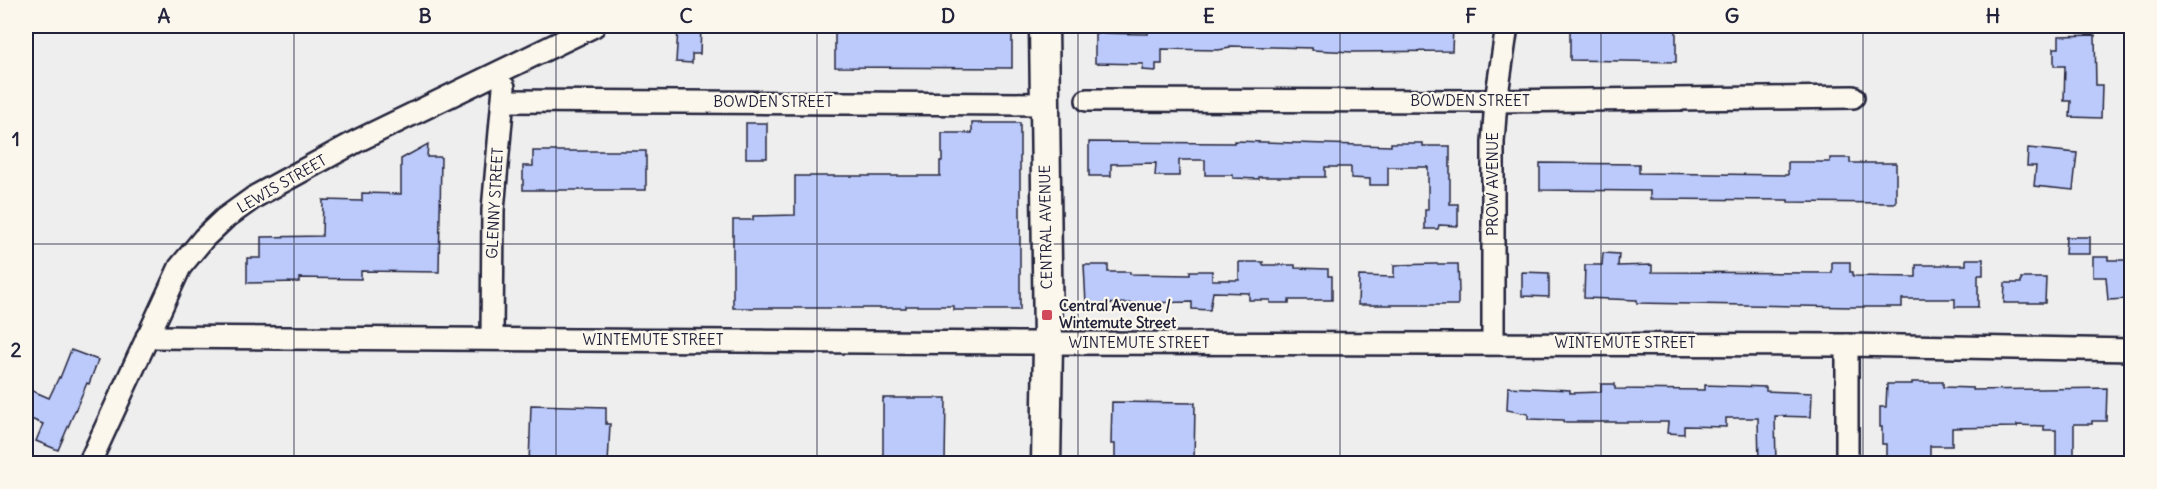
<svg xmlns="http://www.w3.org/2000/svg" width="2157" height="489" font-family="Delius,sans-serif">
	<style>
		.building { fill: #bbcafb; stroke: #22223b; stroke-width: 1.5 }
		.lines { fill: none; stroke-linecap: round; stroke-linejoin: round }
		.street-casing { stroke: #22223b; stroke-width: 26 }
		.secondary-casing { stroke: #22223b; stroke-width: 33 }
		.street { stroke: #fbf7ec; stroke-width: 21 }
		.secondary { stroke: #fbf7ec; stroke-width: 28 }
		.grid { fill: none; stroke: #22223b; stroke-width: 1.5; stroke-opacity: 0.55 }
		.poi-dot { fill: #d1495b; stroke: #fbf7ec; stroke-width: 2 }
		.labels { text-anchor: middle; stroke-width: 4.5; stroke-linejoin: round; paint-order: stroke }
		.street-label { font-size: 15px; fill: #22223b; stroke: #fbf7ec }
		.poi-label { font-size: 15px; font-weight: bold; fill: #22223b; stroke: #fbf7ec; text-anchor: start }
		.neatline { fill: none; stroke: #22223b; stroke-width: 2 }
		.grid-label { font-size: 20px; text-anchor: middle; font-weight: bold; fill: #22223b }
	</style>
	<rect width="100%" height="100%" fill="#eeeeef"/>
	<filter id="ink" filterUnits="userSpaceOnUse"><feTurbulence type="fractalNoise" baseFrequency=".0167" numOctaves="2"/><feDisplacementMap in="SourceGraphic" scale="12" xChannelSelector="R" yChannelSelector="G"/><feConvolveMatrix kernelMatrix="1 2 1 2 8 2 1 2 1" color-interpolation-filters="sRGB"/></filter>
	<g filter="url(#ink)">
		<g class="building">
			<polygon points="688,26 701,26 700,54 692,54 692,63 676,62 678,28 688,29"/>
			<polygon points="835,26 1012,26 1012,68 835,67"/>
			<polygon points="1183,26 1275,28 1275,26 1392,27 1392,26 1453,26 1452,51 1353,52 1312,50 1312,48 1230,46 1230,48 1218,50 1162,49 1162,64 1156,64 1156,71 1142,70 1143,64 1095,63 1095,33 1148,34 1148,27 1183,27"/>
			<polygon points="1570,26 1676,26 1676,62 1570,60"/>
			<polygon points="2095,35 2096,85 2102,85 2101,118 2070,117 2071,101 2064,101 2065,66 2054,66 2054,48 2059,48 2059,36"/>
			<rect x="746" y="123" width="21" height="35"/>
			<polygon points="972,123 1020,123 1020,310 954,310 954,306 906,306 906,308 733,308 733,220 753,220 753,216 795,215 795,176 940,176 940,161 942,161 942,133 972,133"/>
			<polygon points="1234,141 1391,146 1391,143 1423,143 1423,146 1450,146 1450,204 1458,204 1458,226 1439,225 1438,229 1425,229 1425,210 1428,210 1428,167 1388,167 1388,185 1370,185 1370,179 1351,178 1351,167 1325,167 1325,177 1259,177 1259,179 1233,178 1233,175 1205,175 1205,160 1179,160 1179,176 1155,176 1156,163 1111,164 1111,176 1089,176 1089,142 1234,143"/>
			<polygon points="428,144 427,157 441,157 439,272 361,271 361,279 299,278 299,282 247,283 247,258 261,258 261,237 322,236 323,200 362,201 362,193 401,194 401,159"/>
			<polygon points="2028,148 2077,153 2073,190 2034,186 2036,166 2027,166"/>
			<polygon points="533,151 646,151 646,190 523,190 523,166 533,166"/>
			<polygon points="1830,158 1850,158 1850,163 1896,163 1896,203 1788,202 1788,200 1650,199 1650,191 1540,190 1540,163 1639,164 1639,173 1788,175 1788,162 1830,162"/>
			<polygon points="2066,237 2090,237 2090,254 2065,254"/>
			<polygon points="1603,253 1619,254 1618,266 1652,265 1652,272 1832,273 1832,262 1850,262 1850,272 1853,272 1853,276 1916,277 1916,265 1966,265 1966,259 1983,259 1983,275 1978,275 1978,307 1955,307 1955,299 1902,299 1902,307 1851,307 1637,303 1637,300 1584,298 1585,265 1602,265"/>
			<polygon points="2093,257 2108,257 2108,260 2127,260 2126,299 2108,300 2106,277 2093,277"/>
			<polygon points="1239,262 1263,262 1263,265 1295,265 1295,268 1328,269 1328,276 1332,276 1332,300 1289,300 1289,303 1270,303 1270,300 1249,300 1249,293 1213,292 1210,310 1192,309 1192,302 1086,304 1084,265 1108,265 1108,272 1130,272 1130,274 1190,275 1190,271 1212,271 1212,280 1239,280"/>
			<polygon points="1435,264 1458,264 1459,292 1458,293 1458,305 1358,305 1359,276 1394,277 1394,265"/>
			<polygon points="1522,272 1549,273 1549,297 1522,296"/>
			<polygon points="2021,278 2046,278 2045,303 2004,303 2005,283 2021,283"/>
			<polygon points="71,350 98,360 89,384 87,383 58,450 36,441 43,424 26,417 26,388 49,398 59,377 60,378"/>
			<polygon points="1912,382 1943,382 1943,387 1973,388 1973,390 2107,388 2106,421 2092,421 2092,424 2074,424 2074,463 2056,463 2056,430 2044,430 2044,426 2017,425 2017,427 1952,428 1952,446 1930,446 1930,464 1886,464 1886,444 1882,444 1882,427 1880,427 1880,407 1886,407 1887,384 1912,384"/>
			<polygon points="1601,384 1615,384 1615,389 1705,390 1705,385 1766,387 1766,391 1812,393 1811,417 1775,416 1776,464 1759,464 1758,418 1726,418 1726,427 1684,426 1684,434 1667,433 1668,422 1563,422 1563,420 1528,419 1528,414 1507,410 1508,387 1570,390 1570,393 1601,392"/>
			<polygon points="883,398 946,398 945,464 883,464"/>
			<polygon points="1112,402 1195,403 1194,464 1115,464 1115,444 1111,444"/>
			<polygon points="531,405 606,407 606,424 610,424 608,464 529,464"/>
		</g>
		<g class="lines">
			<defs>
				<g id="street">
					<polyline points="1087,100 1496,101 1853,97"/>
					<polyline points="503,101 1043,104"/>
					<polyline points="147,337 1027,343 1847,345 2132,350"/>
					<polyline points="492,338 493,210 504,87"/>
					<polyline points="1493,343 1493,142 1496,101 1507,26"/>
					<polyline points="89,464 180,267 204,238 224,219 256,196 357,141 594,26"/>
					<polyline points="1847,464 1847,345"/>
				</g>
				<polyline id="secondary" points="1044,26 1048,343 1046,464"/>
			</defs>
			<use href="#street" class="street-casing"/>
			<use href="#secondary" class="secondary-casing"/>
			<use href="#street" class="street"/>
			<use href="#secondary" class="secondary"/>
		</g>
	</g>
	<path class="grid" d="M294,26V464M556,26V464M817,26V464M1078,26V464M1340,26V464M1601,26V464M1863,26V464M26,244H2132"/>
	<rect class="poi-dot" x="1041" y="309" width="12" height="12" rx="3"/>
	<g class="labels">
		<g class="street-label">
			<text x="1470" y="106">BOWDEN STREET</text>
			<text x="773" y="107">BOWDEN STREET</text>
			<text transform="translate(282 184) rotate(-30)" y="5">LEWIS STREET</text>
			<text transform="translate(1493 184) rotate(-90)" y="5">PROW AVENUE</text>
			<text transform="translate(495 203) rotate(-87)" y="5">GLENNY STREET</text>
			<text transform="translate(1046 227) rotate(-91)" y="5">CENTRAL AVENUE</text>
			<text x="653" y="345">WINTEMUTE STREET</text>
			<text x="1139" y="348">WINTEMUTE STREET</text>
			<text x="1625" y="348">WINTEMUTE STREET</text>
		</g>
		<g class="poi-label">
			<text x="1059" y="311">Central Avenue /<tspan x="1059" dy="17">Wintemute Street</tspan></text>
		</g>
	</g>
	<rect width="2157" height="489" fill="none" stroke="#fbf7ec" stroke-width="66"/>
	<rect x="33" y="33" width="2091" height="423" class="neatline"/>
	<g class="grid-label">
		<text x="164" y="23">A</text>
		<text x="425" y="23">B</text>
		<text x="686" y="23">C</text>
		<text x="948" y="23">D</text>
		<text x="1209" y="23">E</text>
		<text x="1471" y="23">F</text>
		<text x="1732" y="23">G</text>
		<text x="1993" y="23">H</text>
		<text x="16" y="146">1</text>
		<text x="16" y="357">2</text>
	</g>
</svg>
